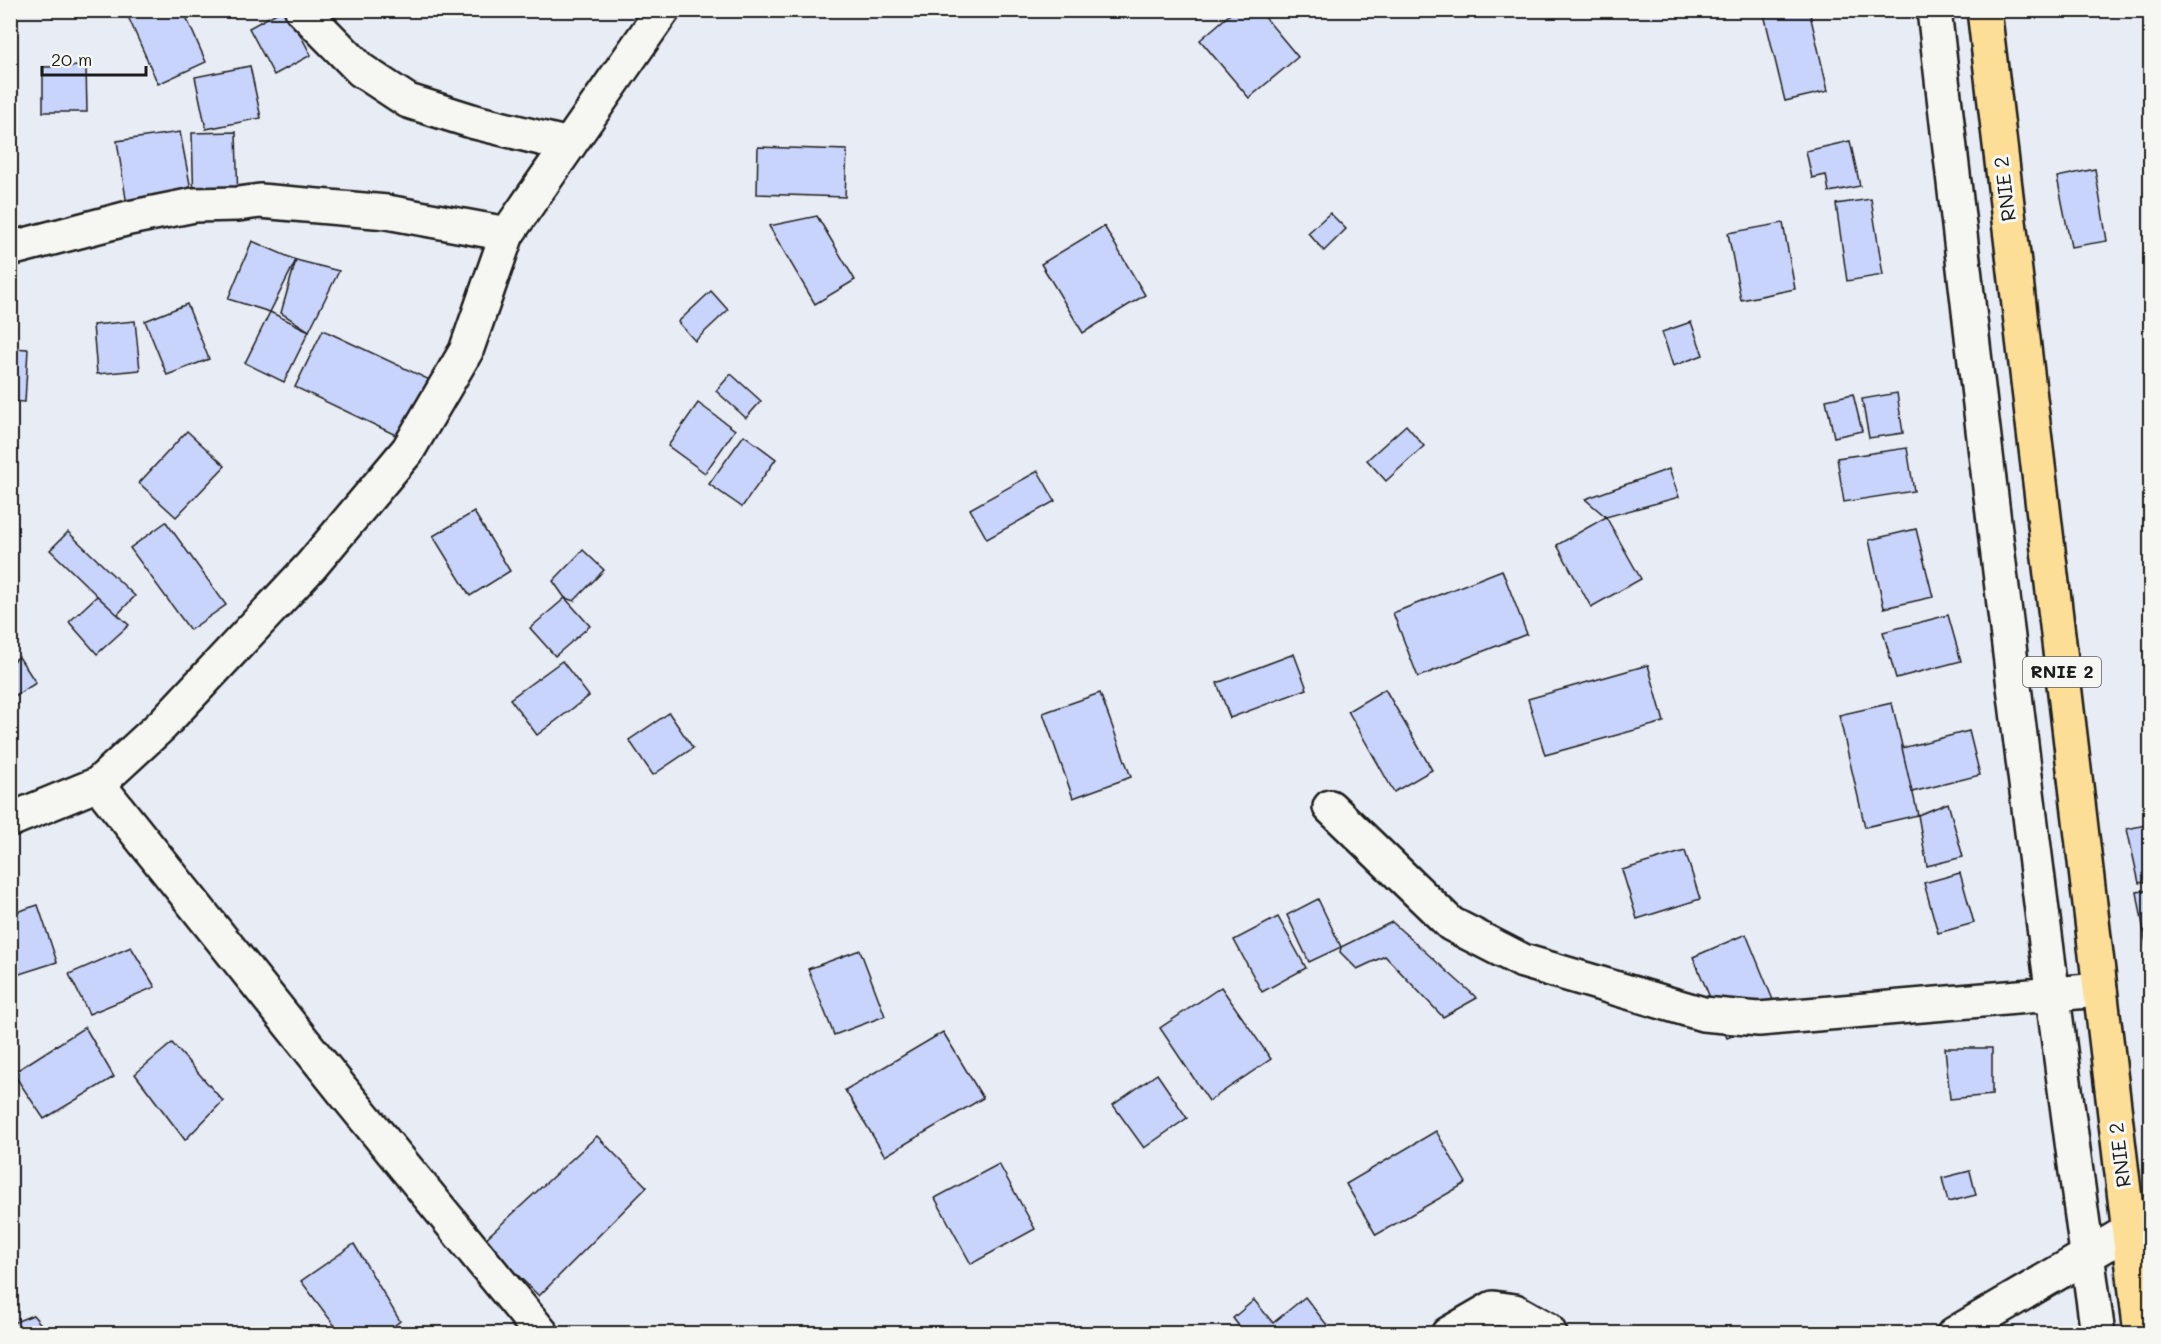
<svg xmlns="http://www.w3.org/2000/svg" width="2161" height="1344" font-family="Mali,sans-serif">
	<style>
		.building { fill: #c8d4fb; stroke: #1c1c1c; stroke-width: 1.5 }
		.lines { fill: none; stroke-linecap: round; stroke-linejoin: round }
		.minor-casing { stroke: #1c1c1c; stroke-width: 38 }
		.trunk-casing { stroke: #1c1c1c; stroke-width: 38 }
		.minor { stroke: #f6f6f2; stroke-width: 33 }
		.trunk { stroke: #fcde96; stroke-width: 33 }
		.labels { text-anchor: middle; stroke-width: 6; stroke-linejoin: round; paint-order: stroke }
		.shield { fill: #f6f6f2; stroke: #5d5d5c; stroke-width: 1.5 }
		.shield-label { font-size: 18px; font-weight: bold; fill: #1c1c1c }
		.street-label { font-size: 20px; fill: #1c1c1c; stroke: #f6f6f2 }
	</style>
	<rect width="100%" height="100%" fill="#e8ecf5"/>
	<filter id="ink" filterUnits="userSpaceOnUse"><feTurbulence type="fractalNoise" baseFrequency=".0167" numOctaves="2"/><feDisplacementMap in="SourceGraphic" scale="12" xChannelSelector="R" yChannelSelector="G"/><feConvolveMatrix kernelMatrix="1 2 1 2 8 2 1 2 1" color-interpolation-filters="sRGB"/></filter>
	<g filter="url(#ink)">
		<g class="building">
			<polygon points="131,10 183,10 206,62 158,84 126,12"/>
			<polygon points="282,10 287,10 311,55 274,75 249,28"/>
			<polygon points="1235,10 1259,10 1298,57 1249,98 1200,40"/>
			<polygon points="1763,10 1809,10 1828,91 1785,101"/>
			<polygon points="86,66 87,112 43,112 43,67"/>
			<polygon points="250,66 261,118 206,129 195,77"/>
			<polygon points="180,132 194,205 129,218 117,141"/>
			<polygon points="236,132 238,204 194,205 192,133"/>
			<polygon points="1850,141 1860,186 1829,192 1826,175 1812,178 1806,151"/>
			<polygon points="758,147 847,150 845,197 757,194"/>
			<polygon points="2095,169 2107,241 2071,247 2057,177"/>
			<polygon points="1871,199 1883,275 1847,281 1836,204"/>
			<polygon points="1330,213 1346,229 1324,251 1308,233"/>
			<polygon points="817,216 855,280 815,304 769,226"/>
			<polygon points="1783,223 1795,289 1741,300 1728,233"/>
			<polygon points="1104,226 1145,295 1083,333 1041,264"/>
			<polygon points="252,241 296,260 270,312 228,299"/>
			<polygon points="296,260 339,271 309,331 281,313"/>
			<polygon points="711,291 728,310 695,341 678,322"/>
			<polygon points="187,304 209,359 167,375 145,321"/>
			<polygon points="270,312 309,331 284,382 245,363"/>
			<polygon points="135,321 140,370 97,374 93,325"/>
			<polygon points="1691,322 1703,355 1673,366 1662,332"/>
			<polygon points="323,330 432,381 404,439 295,387"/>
			<polygon points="10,348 28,349 25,402 10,401"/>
			<polygon points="731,374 761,401 746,418 716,391"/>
			<polygon points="1897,393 1903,433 1869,438 1862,399"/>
			<polygon points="1853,394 1862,431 1834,437 1826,400"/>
			<polygon points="698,403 735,430 705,473 668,446"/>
			<polygon points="1406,425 1424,446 1386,481 1367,460"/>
			<polygon points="187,431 225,466 176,517 139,483"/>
			<polygon points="744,435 776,459 742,507 709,484"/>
			<polygon points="1907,448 1914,491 1844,502 1837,458"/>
			<polygon points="1669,469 1679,497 1606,517 1585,499"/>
			<polygon points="1038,471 1055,501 987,539 970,509"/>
			<polygon points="474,512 510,571 470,596 433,536"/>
			<polygon points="1606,517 1641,579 1591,607 1557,545"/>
			<polygon points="166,522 226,605 190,630 130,548"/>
			<polygon points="1916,529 1933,597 1884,608 1869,540"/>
			<polygon points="68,532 135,596 117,615 50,550"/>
			<polygon points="583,550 604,570 574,601 565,598 553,581"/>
			<polygon points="1502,570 1527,634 1418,677 1393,613"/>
			<polygon points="97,596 129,625 97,654 69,622"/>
			<polygon points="565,598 590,626 555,656 530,628"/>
			<polygon points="1948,615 1961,661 1896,678 1883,632"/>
			<polygon points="1294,654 1307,689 1230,718 1217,683"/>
			<polygon points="19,657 36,683 10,699 10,663"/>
			<polygon points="562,661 589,696 537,735 510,699"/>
			<polygon points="1648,665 1664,722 1545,755 1528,699"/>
			<polygon points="1385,689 1432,770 1394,792 1348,711"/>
			<polygon points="1100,693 1131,777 1073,798 1043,713"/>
			<polygon points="1892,703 1918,815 1865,827 1839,715"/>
			<polygon points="669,713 693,748 653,775 629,740"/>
			<polygon points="1969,731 1980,775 1912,792 1902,748"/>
			<polygon points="1948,803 1963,857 1927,866 1918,815"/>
			<polygon points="2150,824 2150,881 2139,883 2127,829"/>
			<polygon points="1685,851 1700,899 1637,919 1622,870"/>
			<polygon points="1960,873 1974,923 1938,933 1924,883"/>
			<polygon points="2150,890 2150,967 2137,892"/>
			<polygon points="1318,899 1341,947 1309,962 1287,915"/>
			<polygon points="38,905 57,962 10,977 10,914"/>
			<polygon points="1278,917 1306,968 1262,992 1234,940"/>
			<polygon points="1392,922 1477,998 1443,1017 1385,956 1357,969 1340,952 1341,947"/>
			<polygon points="1746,934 1780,1017 1727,1038 1693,957"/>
			<polygon points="131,947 155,987 89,1014 69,974"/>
			<polygon points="860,950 885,1016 834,1035 808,969"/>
			<polygon points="1221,987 1271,1059 1209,1101 1160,1028"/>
			<polygon points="85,1027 114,1077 44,1119 13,1073"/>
			<polygon points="943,1032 983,1098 885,1156 845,1090"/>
			<polygon points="172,1043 223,1101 185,1140 135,1074"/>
			<polygon points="1945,1048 1992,1048 1992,1095 1950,1099"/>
			<polygon points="1157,1074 1187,1118 1144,1148 1113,1105"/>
			<polygon points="1436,1131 1466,1183 1376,1235 1346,1184"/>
			<polygon points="597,1136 647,1187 539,1296 483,1241"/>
			<polygon points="999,1164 1035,1229 971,1264 935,1198"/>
			<polygon points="1970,1171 1976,1195 1948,1202 1942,1178"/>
			<polygon points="354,1244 400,1321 384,1334 341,1334 301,1281"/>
			<polygon points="1305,1297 1334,1334 1245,1334 1233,1318 1254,1300 1273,1323"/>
			<polygon points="33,1315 49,1334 10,1334 10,1324"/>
		</g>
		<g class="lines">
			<defs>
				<g id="minor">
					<polyline points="302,10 361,70 408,101 475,122 569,145"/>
					<path d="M1934,10C1985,452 2037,893 2098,1334"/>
					<polyline points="10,249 129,218 194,205 238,204 260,201 387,212 507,234"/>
					<polyline points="98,784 351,1101 542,1334"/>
					<polyline points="1330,807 1451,924 1523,961 1703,1014 1759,1019 2100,990"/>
					<polyline points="10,820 98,784 162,725 311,566 408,450 466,351 507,234 663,10"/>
					<polyline points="1448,1334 1493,1308 1515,1311 1547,1329 1550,1334"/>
					<polyline points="1954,1334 2129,1231 2150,1215"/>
				</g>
				<polyline id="trunk" points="1984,10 2141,1334"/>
			</defs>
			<use href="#minor" class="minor-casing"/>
			<use href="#trunk" class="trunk-casing"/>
			<use href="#minor" class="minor"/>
			<use href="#trunk" class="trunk"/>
		</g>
	</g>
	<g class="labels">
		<rect class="shield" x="2023" y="657" width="78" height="30" rx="4.5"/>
		<g class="shield-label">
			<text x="2062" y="678">RNIE 2</text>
		</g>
		<g class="street-label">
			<text transform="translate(2005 189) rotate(-97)" y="7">RNIE 2</text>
			<text transform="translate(2120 1155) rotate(-97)" y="7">RNIE 2</text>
		</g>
	</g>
	<rect width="2161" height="1344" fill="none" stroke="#f6f6f2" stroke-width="36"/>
	<rect x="18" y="18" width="2125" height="1308" fill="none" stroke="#1c1c1c" stroke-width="2" filter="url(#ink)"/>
	<path d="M42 66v9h104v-9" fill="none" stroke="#1c1c1c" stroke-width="3"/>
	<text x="51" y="66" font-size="18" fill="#1c1c1c" stroke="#f6f6f2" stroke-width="4.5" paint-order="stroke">20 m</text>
</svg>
